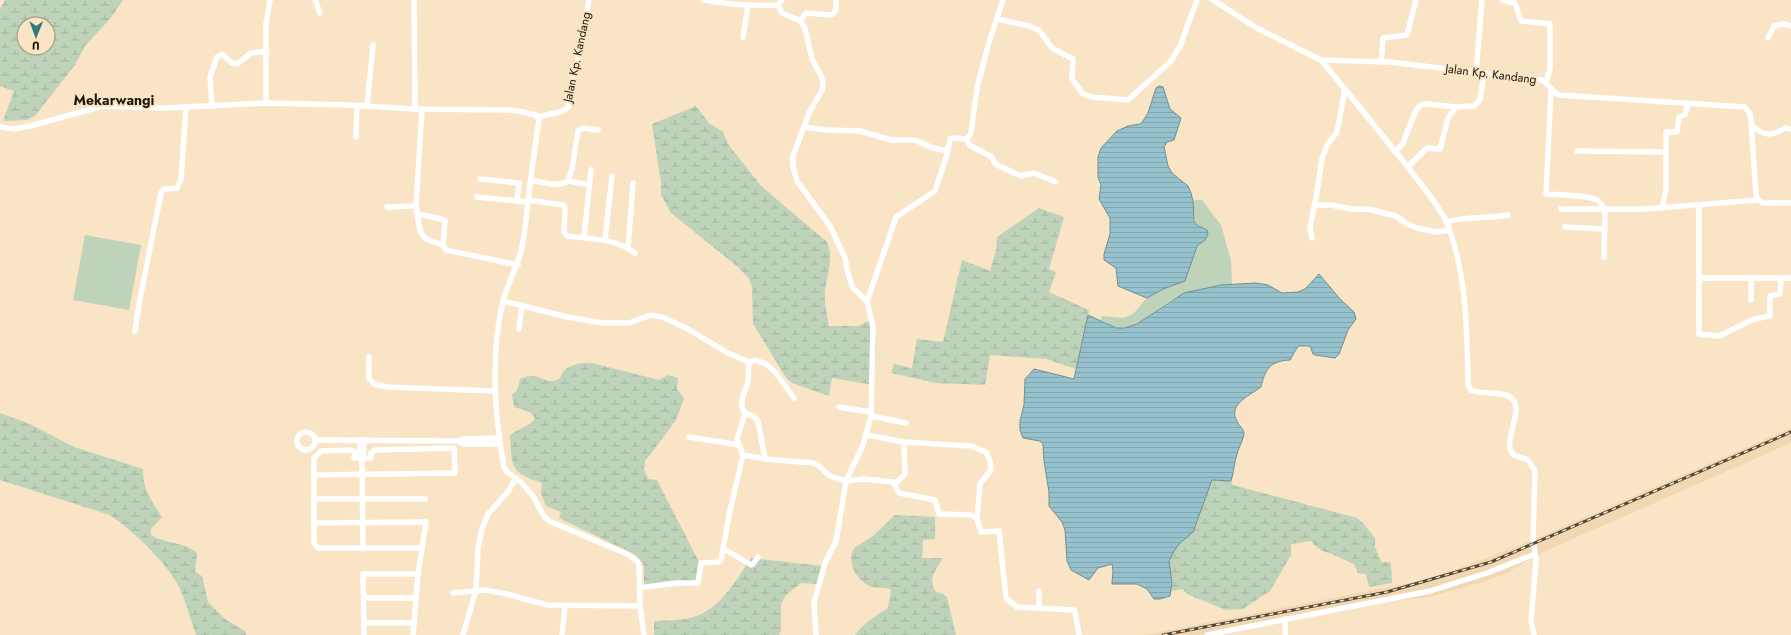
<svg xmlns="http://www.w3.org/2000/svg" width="1791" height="635" font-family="Jost,sans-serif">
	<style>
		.built { fill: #f1d8b2 }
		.grass { fill: #bed3ba }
		.wetland { fill: url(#wetland-marsh); fill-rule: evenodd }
		.water { fill: url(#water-rules); stroke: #728e93 }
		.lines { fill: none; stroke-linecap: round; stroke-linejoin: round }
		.street { stroke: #fff; stroke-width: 5.5 }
		.rail-casing { stroke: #534838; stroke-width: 3 }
		.rail { stroke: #f9e4c5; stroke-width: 1.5; stroke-dasharray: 4.5; stroke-linecap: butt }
		.labels { text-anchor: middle; stroke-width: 4; stroke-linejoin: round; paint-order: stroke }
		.street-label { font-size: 12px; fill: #1e160b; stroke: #f9e4c5 }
		.quarter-label { font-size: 14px; font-weight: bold; fill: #1e160b; stroke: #f9e4c5 }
	</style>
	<defs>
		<pattern id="wetland-marsh" width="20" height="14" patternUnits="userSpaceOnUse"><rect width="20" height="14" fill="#bed3ba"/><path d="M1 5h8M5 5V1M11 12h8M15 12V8" fill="none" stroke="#a3b49f"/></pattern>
		<pattern id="water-rules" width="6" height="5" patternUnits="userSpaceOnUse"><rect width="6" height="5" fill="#96c2cd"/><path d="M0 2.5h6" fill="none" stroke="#81a6af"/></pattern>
	</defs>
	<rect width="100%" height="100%" fill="#f9e4c5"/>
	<polygon class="built" points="1791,428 1791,443 1543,552 1505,574 1483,582 1429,597 1389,601 1223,635 1145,635 1419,581 1451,571 1495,555 1547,534"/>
	<g class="grass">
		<path d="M1196,200H1202L1221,225L1231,261L1232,285C1213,285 1192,290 1175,298C1159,306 1135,334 1115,328C1111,326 1106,322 1101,320L1102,316L1124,318L1133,314L1147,298L1163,289L1185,281L1197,246L1205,240L1207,230C1191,222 1194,218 1193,201Z"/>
		<polygon points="85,235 141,245 129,310 73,300"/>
	</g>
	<g class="wetland">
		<path d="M5,0H123L110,19L85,46L75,65L35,116L27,120L3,121L14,91L0,86V9ZM24,24H48V48H24Z"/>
		<path d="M696,106L709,123L723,132L728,144L761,186L827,242C834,258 827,274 825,291C824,302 827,315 829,326H858L871,320L876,338L874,385L832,378L829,396L792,383L787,379L753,324L752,287L749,279L738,267L671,213L661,195V183L652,124Z"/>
		<polygon points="1039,208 1064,217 1049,269 1056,272 1049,292 1089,310 1076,369 1046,359 990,355 985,385 936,383 891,373 894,364 912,368 917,339 943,342 962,260 990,271 996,250 997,237"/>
		<path d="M583,363H592L659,380L668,375L678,378L677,389L684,399L676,420L650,455L645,461L644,469L648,479L657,480L699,562V581L644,585V566L636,555L559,518L561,512L546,506L541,493L542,483C510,472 512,468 510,436C517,428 531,427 535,418L530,412L514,407L512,394L517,391L520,379C537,370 545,385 557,380C561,378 561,375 563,372C568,366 575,364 583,363Z"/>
		<path d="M0,413L30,424L74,447L143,469C143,490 151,500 162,517L151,529V535C165,544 185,542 197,553L195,572L202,576L208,602L225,619L245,631L246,635H196C190,618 185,598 177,583C162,558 133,531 110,515L0,480Z"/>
		<path d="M1212,480L1231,481L1233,485L1357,518L1363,523L1375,538V547L1381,562H1390L1391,564L1392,583L1369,587L1366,574L1358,573L1354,564C1347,562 1342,558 1336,556C1325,551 1318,551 1311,541L1291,544V555L1270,591L1243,609L1226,610L1189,595L1182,589L1171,591L1169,561L1174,551L1180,543L1193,532Z"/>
		<path d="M895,515L935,517V539L923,540L922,558H943C936,570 927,578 936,592L943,594L947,597L956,635H855C864,623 875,616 888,608L891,590C886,586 879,589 873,587C857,583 846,562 854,548L873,536Z"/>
		<path d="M751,558L822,566L817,584L801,583L786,595L781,604V630L779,635H654V621C664,621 675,620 685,619C718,614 734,583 751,558Z"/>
	</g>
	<g class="water">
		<polygon points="1159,86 1163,87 1170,109 1181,118 1174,140 1167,142 1164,147 1168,166 1172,173 1188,186 1191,193 1193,201 1194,221 1197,225 1207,230 1208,234 1205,240 1197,246 1185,281 1163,289 1147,298 1118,286 1116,268 1104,260 1104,254 1110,234 1110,218 1099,199 1101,185 1098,177 1098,157 1101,148 1117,131 1128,126 1140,124 1143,121 1148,113 1156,88"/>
		<path d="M1319,274L1340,299L1354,312L1356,319L1348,330L1339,354L1335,358L1315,355L1313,354L1310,346H1299C1294,350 1294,355 1290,360C1270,361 1265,369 1261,387C1249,396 1226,405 1238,423C1240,427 1244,429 1244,434C1243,440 1239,447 1237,454C1234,463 1234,472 1231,481L1212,480L1193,532L1180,543L1174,551L1169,561L1172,583L1170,596L1160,599H1154L1147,589L1137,584H1112L1113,570L1112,564L1098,568L1089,580L1071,570L1067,561L1065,530L1062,522L1049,506V492L1044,461L1043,444L1040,441L1023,438L1020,430V421L1024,405L1025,379L1034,369L1074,379L1088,315L1116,328H1125L1137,324L1184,293L1221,285L1256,283L1268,285L1282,293L1298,292L1305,289Z"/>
	</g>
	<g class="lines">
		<g class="street">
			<polyline points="315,0 320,13"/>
			<polyline points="414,0 415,109"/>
			<path d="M704,0C729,5 753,6 778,5L782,0"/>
			<polyline points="1003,0 989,42 977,88 971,133 967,139 969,145 992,157 995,164 1021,176 1034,173 1056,182"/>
			<path d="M1213,0L1255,27L1321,60L1389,62L1542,80C1549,83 1551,92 1559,95L1745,107L1750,114L1751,120L1756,195L1758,200L1763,203H1791"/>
			<polyline points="1502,0 1515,3 1521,21 1550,24 1550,69 1546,82"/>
			<polyline points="778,5 782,13 800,21 805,28 812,59 821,76 823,82 822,90 809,113 793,156 793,166 797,181 830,226 845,258 848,274 853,288 867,301"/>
			<polyline points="997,19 1029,26 1039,30 1052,48 1073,59 1072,79 1083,94 1092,97 1128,100 1171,61 1180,46 1197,0"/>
			<polyline points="800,21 806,13 832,15 836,10 836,0"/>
			<polyline points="743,37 748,5"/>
			<polyline points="1768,38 1774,26 1783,24 1791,26"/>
			<path d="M1321,60C1350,95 1378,130 1407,166C1420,184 1438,203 1447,223C1467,274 1467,331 1468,385L1471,390C1482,395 1501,391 1510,397C1528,408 1499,444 1514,455C1517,457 1524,458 1528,460L1535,471L1533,538L1536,560L1531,622L1534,635"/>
			<polyline points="1381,62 1383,38 1407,35 1416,0"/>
			<polyline points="1476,73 1482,0"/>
			<path d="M1551,90L1546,194C1558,195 1588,195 1597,200C1602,203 1604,208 1605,214L1604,257"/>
			<polyline points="266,103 266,24 270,0"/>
			<polyline points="212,106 210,77 217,57 222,54 232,63 237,64 251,53 267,51"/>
			<polyline points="367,106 373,45"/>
			<polyline points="422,109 416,206 418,214 445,220 443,245 446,250 518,265"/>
			<polyline points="538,117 563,111 569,106 589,0"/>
			<path d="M1752,125C1763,137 1773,136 1785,128L1791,129"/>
			<path d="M0,127L14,129L30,126L103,106L165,108L266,103L348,105L415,109L513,110L536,115L539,120C535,147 531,174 528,201C526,217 525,232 522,247C518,266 508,282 503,301C490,356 494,412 504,467L507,472L521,482L533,496L543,515L549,521L627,554L637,561L639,565L640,606L644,635"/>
			<polyline points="804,127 826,130 860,131 891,140 915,140 933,148 948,151"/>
			<polyline points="356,137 357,106"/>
			<polyline points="1577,151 1666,152"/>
			<polyline points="1395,152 1403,143 1416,110 1421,105 1427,104 1456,107"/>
			<polyline points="1408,167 1427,148 1440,149 1448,118 1456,107 1474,106 1480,100 1484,74"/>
			<polyline points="480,179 519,183 517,201"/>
			<path d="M531,180C543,182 558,188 568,181L572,169L578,131L583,128L598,130"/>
			<polyline points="568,181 585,184"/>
			<polyline points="477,197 528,202"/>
			<path d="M528,200L563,205L565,209L564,232L567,236C590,239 615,238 635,253"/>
			<polyline points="1315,205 1331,205 1351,209 1368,209 1396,216 1407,224 1417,228 1437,232 1449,230"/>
			<polyline points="1699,205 1699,334 1719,336 1754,319 1770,316 1770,296 1780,294 1781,279"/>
			<polyline points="387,207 416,206"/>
			<polyline points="1662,208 1666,189 1666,132 1677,132 1679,117 1685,115 1688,104"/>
			<polyline points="1561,209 1644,209 1758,200"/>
			<path d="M417,213C421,237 419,238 443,245"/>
			<path d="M1446,222C1467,216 1487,219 1508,215"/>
			<polyline points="1565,227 1605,229"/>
			<polyline points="584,237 591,170"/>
			<polyline points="1312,238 1310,227 1316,198 1322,159 1327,145 1337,132 1345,89"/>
			<polyline points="605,240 612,176"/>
			<polyline points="628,248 633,183"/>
			<polyline points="1699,278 1751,278"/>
			<polyline points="1751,300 1751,278 1791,278"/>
			<polyline points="503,301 567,317 603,323 629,323 651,315 662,317 686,328 728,353 749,362 755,360 766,364 775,372 794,398"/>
			<polyline points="519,329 522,305"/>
			<polyline points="135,331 139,304 161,193 164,189 177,188 181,179 186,107"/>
			<polyline points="369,357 369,379 374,384 387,387 494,391"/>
			<path d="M749,362C748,368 749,375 748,382C745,393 737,403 745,413L753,416L758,421L765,459"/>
			<polyline points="839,407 871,412"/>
			<polyline points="745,413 737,439 743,455 765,459 813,463 818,465 830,476 836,478 846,481 864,479 893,482 899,493 935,500 939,514 971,515 977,519 981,532 999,531 1006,598 1017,607 1074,610 1075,612 1079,635"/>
			<polyline points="871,416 906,423"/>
			<circle cx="306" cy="441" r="9"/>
			<polyline points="867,435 904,442 971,446 986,452 990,461 991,470 980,484 977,519"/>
			<polyline points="689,437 739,445"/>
			<polyline points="316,440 458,441 463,444 500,444"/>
			<polyline points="360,440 360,458 362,462 363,548"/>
			<polyline points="458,441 463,439 498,438"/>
			<polyline points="363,460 364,440"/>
			<polyline points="314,475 455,473 454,448 375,450 371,453 371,458 354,458 355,452 351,450 321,451 314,458 314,499 425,499"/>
			<polyline points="895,484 905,474 904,442"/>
			<polyline points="314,499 314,543 318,548 422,548"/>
			<polyline points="314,523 426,522 418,574 413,635"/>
			<polyline points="724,549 751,565 753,564 758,557"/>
			<polyline points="639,588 676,583 698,583 701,563 719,562 721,560 729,515 743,455"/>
			<polyline points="453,593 485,590 507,594 547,605 640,606"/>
			<polyline points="364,598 416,598"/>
			<polyline points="1039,608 1039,591"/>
			<polyline points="364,623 414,623"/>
			<polyline points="364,635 363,574 418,574"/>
			<polyline points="463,635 476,590 478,548 482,529 488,514 507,493 516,478"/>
			<polyline points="562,635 565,606"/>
			<polyline points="816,635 814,603 825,563 836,541 846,481 863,445 871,416 873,327 867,301 869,296 896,217 935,191 948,151 950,139 954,138 967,139"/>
			<polyline points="1207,635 1430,591 1487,573 1535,554"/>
			<polyline points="1285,635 1285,619"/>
		</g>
		<defs>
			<polyline id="rail" points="1163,635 1387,592 1491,562 1791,432"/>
		</defs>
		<use href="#rail" class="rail-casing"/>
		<use href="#rail" class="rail"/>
	</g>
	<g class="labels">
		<g class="street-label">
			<text transform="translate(577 57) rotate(-78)" y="4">Jalan Kp. Kandang</text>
			<text transform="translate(1491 74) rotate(7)" y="4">Jalan Kp. Kandang</text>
		</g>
		<g class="quarter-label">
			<text x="114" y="105">Mekarwangi</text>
		</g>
	</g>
	<g transform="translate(36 36) rotate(181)"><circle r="19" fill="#f9e4c5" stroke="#a1927b"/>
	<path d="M0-3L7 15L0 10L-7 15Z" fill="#30797b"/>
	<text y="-6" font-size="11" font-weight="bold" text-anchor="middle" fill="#1e160b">U</text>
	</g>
</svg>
